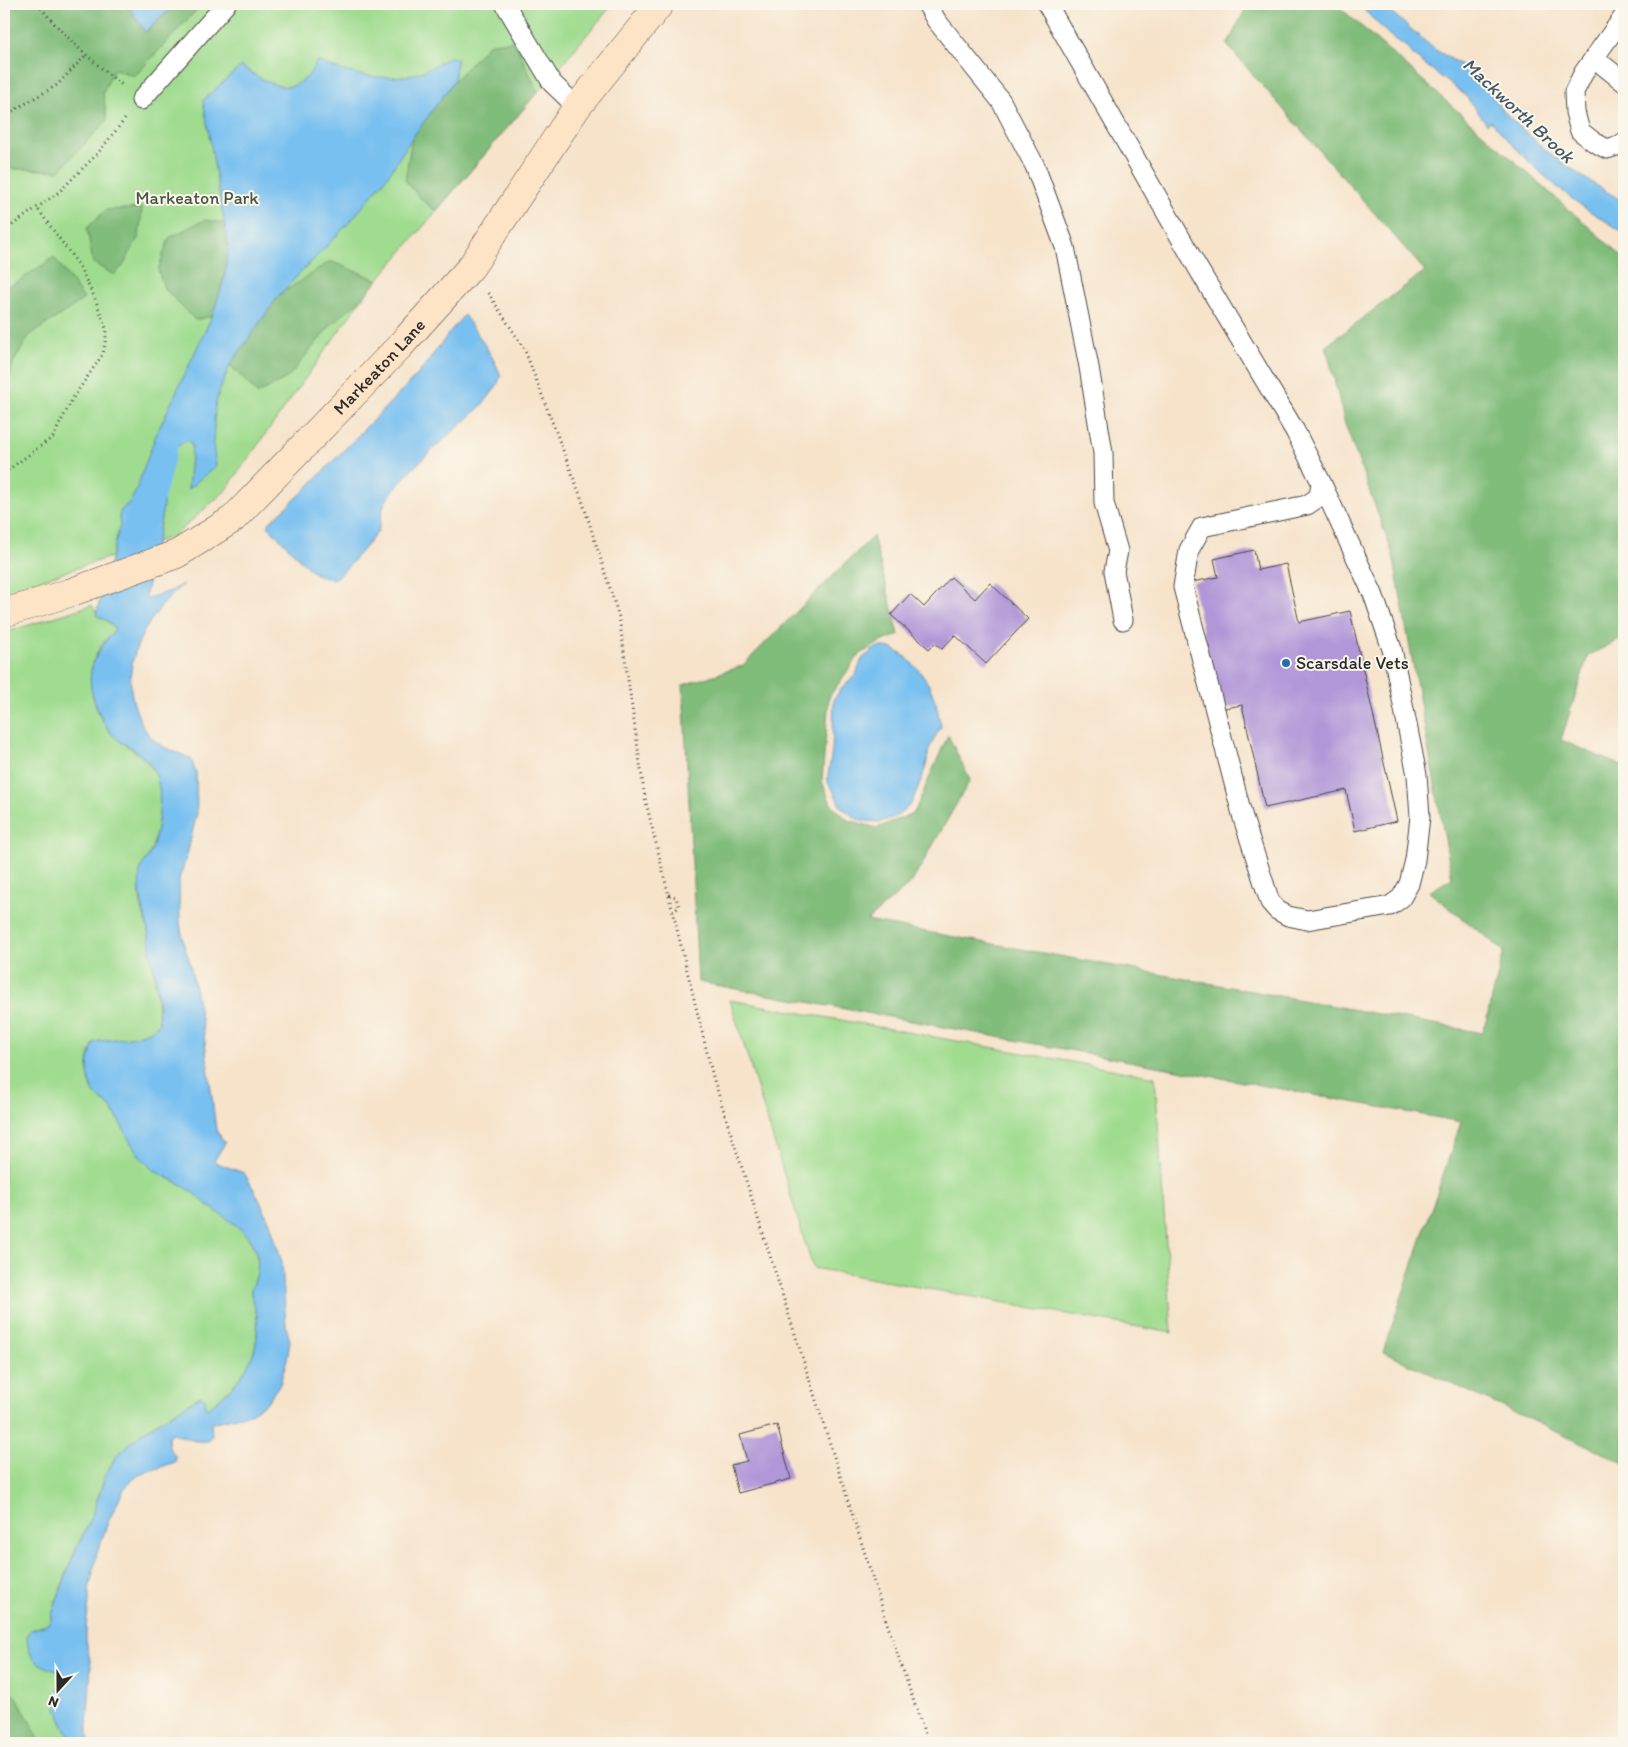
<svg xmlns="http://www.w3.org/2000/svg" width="1628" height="1747" font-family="Itim,sans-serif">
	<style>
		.green { fill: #a0dc90; stroke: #66845e }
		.forest { fill: #80bc7a; stroke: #567452 }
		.water { fill: #78c0f0; stroke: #52768e }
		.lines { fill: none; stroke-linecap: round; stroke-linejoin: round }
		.stream { stroke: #78c0f0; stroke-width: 10 }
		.building { fill: #b196d8 }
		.lane-casing { stroke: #494743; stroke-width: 21 }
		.secondary-casing { stroke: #494743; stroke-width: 29 }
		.path { stroke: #494743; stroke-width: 3; stroke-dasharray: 1 4; stroke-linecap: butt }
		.lane { stroke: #fff; stroke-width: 19 }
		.secondary { stroke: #fee4c6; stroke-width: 28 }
		.poi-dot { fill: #1f6fb2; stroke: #fbf7ec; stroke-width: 2 }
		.labels { text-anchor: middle; stroke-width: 4; stroke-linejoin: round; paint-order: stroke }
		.park-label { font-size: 18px; fill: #485744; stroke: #fbf7ec }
		.street-label { font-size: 18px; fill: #2b2b2b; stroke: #fbf7ec }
		.poi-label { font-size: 18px; fill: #2b2b2b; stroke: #fbf7ec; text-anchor: start }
		.water-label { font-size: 19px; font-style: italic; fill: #425866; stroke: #fbf7ec }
	</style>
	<rect width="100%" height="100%" fill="#fbf7ec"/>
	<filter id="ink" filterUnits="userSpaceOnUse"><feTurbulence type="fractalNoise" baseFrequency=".02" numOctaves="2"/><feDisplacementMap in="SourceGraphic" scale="10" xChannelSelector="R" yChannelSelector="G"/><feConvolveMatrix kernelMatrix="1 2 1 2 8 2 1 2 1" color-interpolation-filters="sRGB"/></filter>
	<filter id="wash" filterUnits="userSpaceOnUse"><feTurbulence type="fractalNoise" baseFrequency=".0096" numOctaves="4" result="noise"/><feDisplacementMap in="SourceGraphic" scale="20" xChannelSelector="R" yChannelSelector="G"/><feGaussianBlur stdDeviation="1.12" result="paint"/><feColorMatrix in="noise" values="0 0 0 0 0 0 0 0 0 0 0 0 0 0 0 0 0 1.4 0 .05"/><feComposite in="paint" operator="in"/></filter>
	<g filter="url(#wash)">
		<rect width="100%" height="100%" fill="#f6e3ca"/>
		<g class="green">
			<polygon points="4,4 613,4 364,296 225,491 174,536 4,592"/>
			<path d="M92,605C98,618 107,618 115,629C112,634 107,638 103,643C87,666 88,686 98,711C103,722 110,735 120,741C135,752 154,761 158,781C163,801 158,829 152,849C151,852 148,855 147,859C143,867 141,879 140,888C138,905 147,920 149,936C154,965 157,994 159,1023C151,1036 114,1040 99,1041C96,1045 91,1049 90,1054C85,1065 89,1088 98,1097C103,1101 109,1104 112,1109C124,1127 131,1148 147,1164C157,1174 170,1178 182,1185C192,1191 201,1199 210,1205C227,1218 246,1229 255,1250C259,1258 258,1272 255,1280C254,1285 250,1289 251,1294C252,1302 256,1308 257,1316C261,1359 240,1383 208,1408L206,1407L205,1399L199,1397L144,1431L116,1456L106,1474L90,1521L75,1551L55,1605L50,1622L46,1625L31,1630L27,1636L40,1664L56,1670L64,1675C63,1681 58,1687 57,1694C53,1712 67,1727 72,1743H4V633Z"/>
			<polygon points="730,1000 1155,1077 1172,1333 813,1268"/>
		</g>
		<g class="forest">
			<polygon points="4,4 127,4 146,32 176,4 202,4 135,76 114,69 103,92 107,120 59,171 22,169 4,169 4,119 6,116 4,104"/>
			<polygon points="1248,4 1336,4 1624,258 1624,637 1588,656 1561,740 1624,767 1624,1463 1383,1352 1461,1122 698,982 683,685 742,666 873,536 899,635 880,642 859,655 829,697 822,781 831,804 848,820 877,828 914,813 948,735 970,780 912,882 867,921 1483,1033 1504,951 1429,892 1452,878 1393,555 1345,424 1326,346 1425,271 1227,45"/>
			<polygon points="514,41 538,92 436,211 419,197 405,180 412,138 454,81 490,43"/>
			<polygon points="142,208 139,236 123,266 114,275 93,263 87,228 106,210"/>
			<path d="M204,220L225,223C232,262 224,280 212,316L195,320L164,288L158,270L169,238Z"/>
			<polygon points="54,257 84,299 29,336 13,363 6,392 4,395 4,288 19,281"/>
			<polygon points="330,261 378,280 364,296 331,325 288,377 258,394 230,365 279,295"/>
			<polygon points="4,1687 18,1699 41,1743 4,1743"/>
		</g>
		<g class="water">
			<polygon points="127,4 176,4 145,32"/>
			<path d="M1358,4H1382L1434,49L1466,68L1482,82L1499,106L1513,121L1548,152L1586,179L1624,202V233C1610,223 1595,215 1582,206C1548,182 1518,152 1491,121L1487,124L1465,95L1414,56L1408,48L1388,34Z"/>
			<path d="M449,57L457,59L454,81L412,138L387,177L350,222L279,295L230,365L219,392L215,407L213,444L216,466L188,489L192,446L189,441C174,442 166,463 163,476C160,486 164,497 163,507C158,538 151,568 145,599L173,590L183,584C149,615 119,659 135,707C139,719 144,731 154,740C164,749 178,752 191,759L196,773L197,813L186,859L179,879L180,923L184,945L190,963L204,1034L216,1130L225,1143L214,1161L217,1163L244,1173L256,1193L270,1223L282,1262L286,1326L290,1341L288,1355L280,1384L266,1403L249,1414L211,1423L212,1436L208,1441H195L172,1433L168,1436L169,1448L176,1457L175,1462L139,1475L131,1481L124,1489L108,1522L97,1553L89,1590V1602L86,1627V1640L91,1666L87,1727L88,1736L91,1743H72C67,1727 53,1712 57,1694C58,1687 62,1681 64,1675C48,1665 32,1668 28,1645C27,1641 27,1637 28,1633L31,1630L46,1625L50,1622L55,1605L75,1551L90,1521L106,1474L116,1456L144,1431L199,1397L202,1396L205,1399L206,1407L208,1408C240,1383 261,1359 257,1316C256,1308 252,1302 251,1294C250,1289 254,1285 255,1280C258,1272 259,1258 255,1250C246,1227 227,1220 209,1206C200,1199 192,1191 182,1185C170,1178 157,1174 147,1164C131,1148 124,1127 112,1109C109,1104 103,1101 98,1097C84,1083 87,1059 94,1043C111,1037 149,1040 159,1023C159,1010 158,997 157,985C155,974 152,963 150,951C150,946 150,941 149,936C146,914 137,896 140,873C141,863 149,858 152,849C158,831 163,796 157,778C153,765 141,754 130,747C126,744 121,743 117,739C108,731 101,719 97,708C82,672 94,656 115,629L109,622L96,615L120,525L119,516L121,510L129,503L135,493L156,435L212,316L225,277L228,244L203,100L241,66C260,78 285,98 306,78C311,74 314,66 317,61C346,74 379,81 411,75C424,72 438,64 449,57Z"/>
			<path d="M464,315C478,335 492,353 501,376C492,400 468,418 449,435C426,455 403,476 386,501C380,511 382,521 378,531C376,535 345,570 341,574C330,583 321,577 310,570L267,525L302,493L419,373L453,328Z"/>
			<polygon points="877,647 886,647 893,649 906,657 918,669 929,685 936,703 941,726 929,749 926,767 915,795 911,804 897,816 880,822 866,821 857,819 841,807 833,790 827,781 832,751 834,700 840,690 856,675 862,659"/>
		</g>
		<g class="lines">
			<polyline class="stream" points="159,499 173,445"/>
		</g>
		<g id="blocks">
			<g class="building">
				<polygon points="1254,550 1258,570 1286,564 1299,622 1350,611 1397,821 1355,831 1346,790 1265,808 1242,705 1220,709 1192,582 1218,577 1214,559"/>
				<polygon points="951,577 975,599 990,583 1028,619 986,664 955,635 942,649 935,643 929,649 891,615 910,594 924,607"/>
				<polygon points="777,1425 791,1479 738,1493 731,1465 747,1461 740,1435"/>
			</g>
		</g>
	</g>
	<g filter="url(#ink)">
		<use href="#blocks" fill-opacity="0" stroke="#494743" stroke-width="1"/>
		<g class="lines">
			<defs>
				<g id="lane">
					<polyline points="505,4 552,83 577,107"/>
					<polyline points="927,4 936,20 1001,101 1035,166 1065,247 1089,367 1103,453 1104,503 1118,551 1114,571 1123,620"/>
					<polyline points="1047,4 1199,270 1295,431 1321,482 1319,497 1307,505 1202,527 1189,550 1183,587 1243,818 1270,902 1277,910 1288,916 1307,920 1390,906 1401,898 1409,884 1415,860 1420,817 1417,775 1392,649 1373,594 1321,482"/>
					<polyline points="1624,16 1584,72 1574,92 1575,112 1580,131 1594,142 1607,149 1623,144 1624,142"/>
					<polyline points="1594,58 1624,82"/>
					<polyline points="141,100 226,4"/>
				</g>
				<g id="secondary">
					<path id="s1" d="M4,613L69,593L177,554L233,519L399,347L471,267L577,107L660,4"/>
				</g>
			</defs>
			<use href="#lane" class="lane-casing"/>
			<use href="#secondary" class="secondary-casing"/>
			<g class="path">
				<path d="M38,4C62,35 91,60 122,85"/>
				<polyline points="4,116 57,85 86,55"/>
				<polyline points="4,231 59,192 98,153 125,119"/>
				<polyline points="488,293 524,348 582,500 619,617 645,798 713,1077 888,1626 928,1743"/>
				<polyline points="4,473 53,437 73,398 103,354 107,331 94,296 78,264 37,208"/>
				<polyline points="669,895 676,897 679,907 673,912"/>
			</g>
			<use href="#lane" class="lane"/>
			<use href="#secondary" class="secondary"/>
		</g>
	</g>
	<circle class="poi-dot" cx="1286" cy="663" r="5"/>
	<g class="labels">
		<g class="park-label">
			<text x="197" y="204">Markeaton Park</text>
		</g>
		<g class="street-label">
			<text dy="6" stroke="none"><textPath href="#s1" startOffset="460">Markeaton Lane</textPath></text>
		</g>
		<g class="poi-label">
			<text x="1296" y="669">Scarsdale Vets</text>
		</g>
		<g class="water-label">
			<text transform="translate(1519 110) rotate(43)" y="7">Mackworth Brook</text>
		</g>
	</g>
	<rect width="1628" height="1747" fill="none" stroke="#fbf7ec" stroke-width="20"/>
	<g transform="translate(58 1690) rotate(201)" stroke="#fbf7ec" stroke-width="4" paint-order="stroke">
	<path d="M0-4L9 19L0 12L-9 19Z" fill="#2b2b2b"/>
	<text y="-8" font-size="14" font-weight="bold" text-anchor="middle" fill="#2b2b2b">N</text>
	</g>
</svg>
